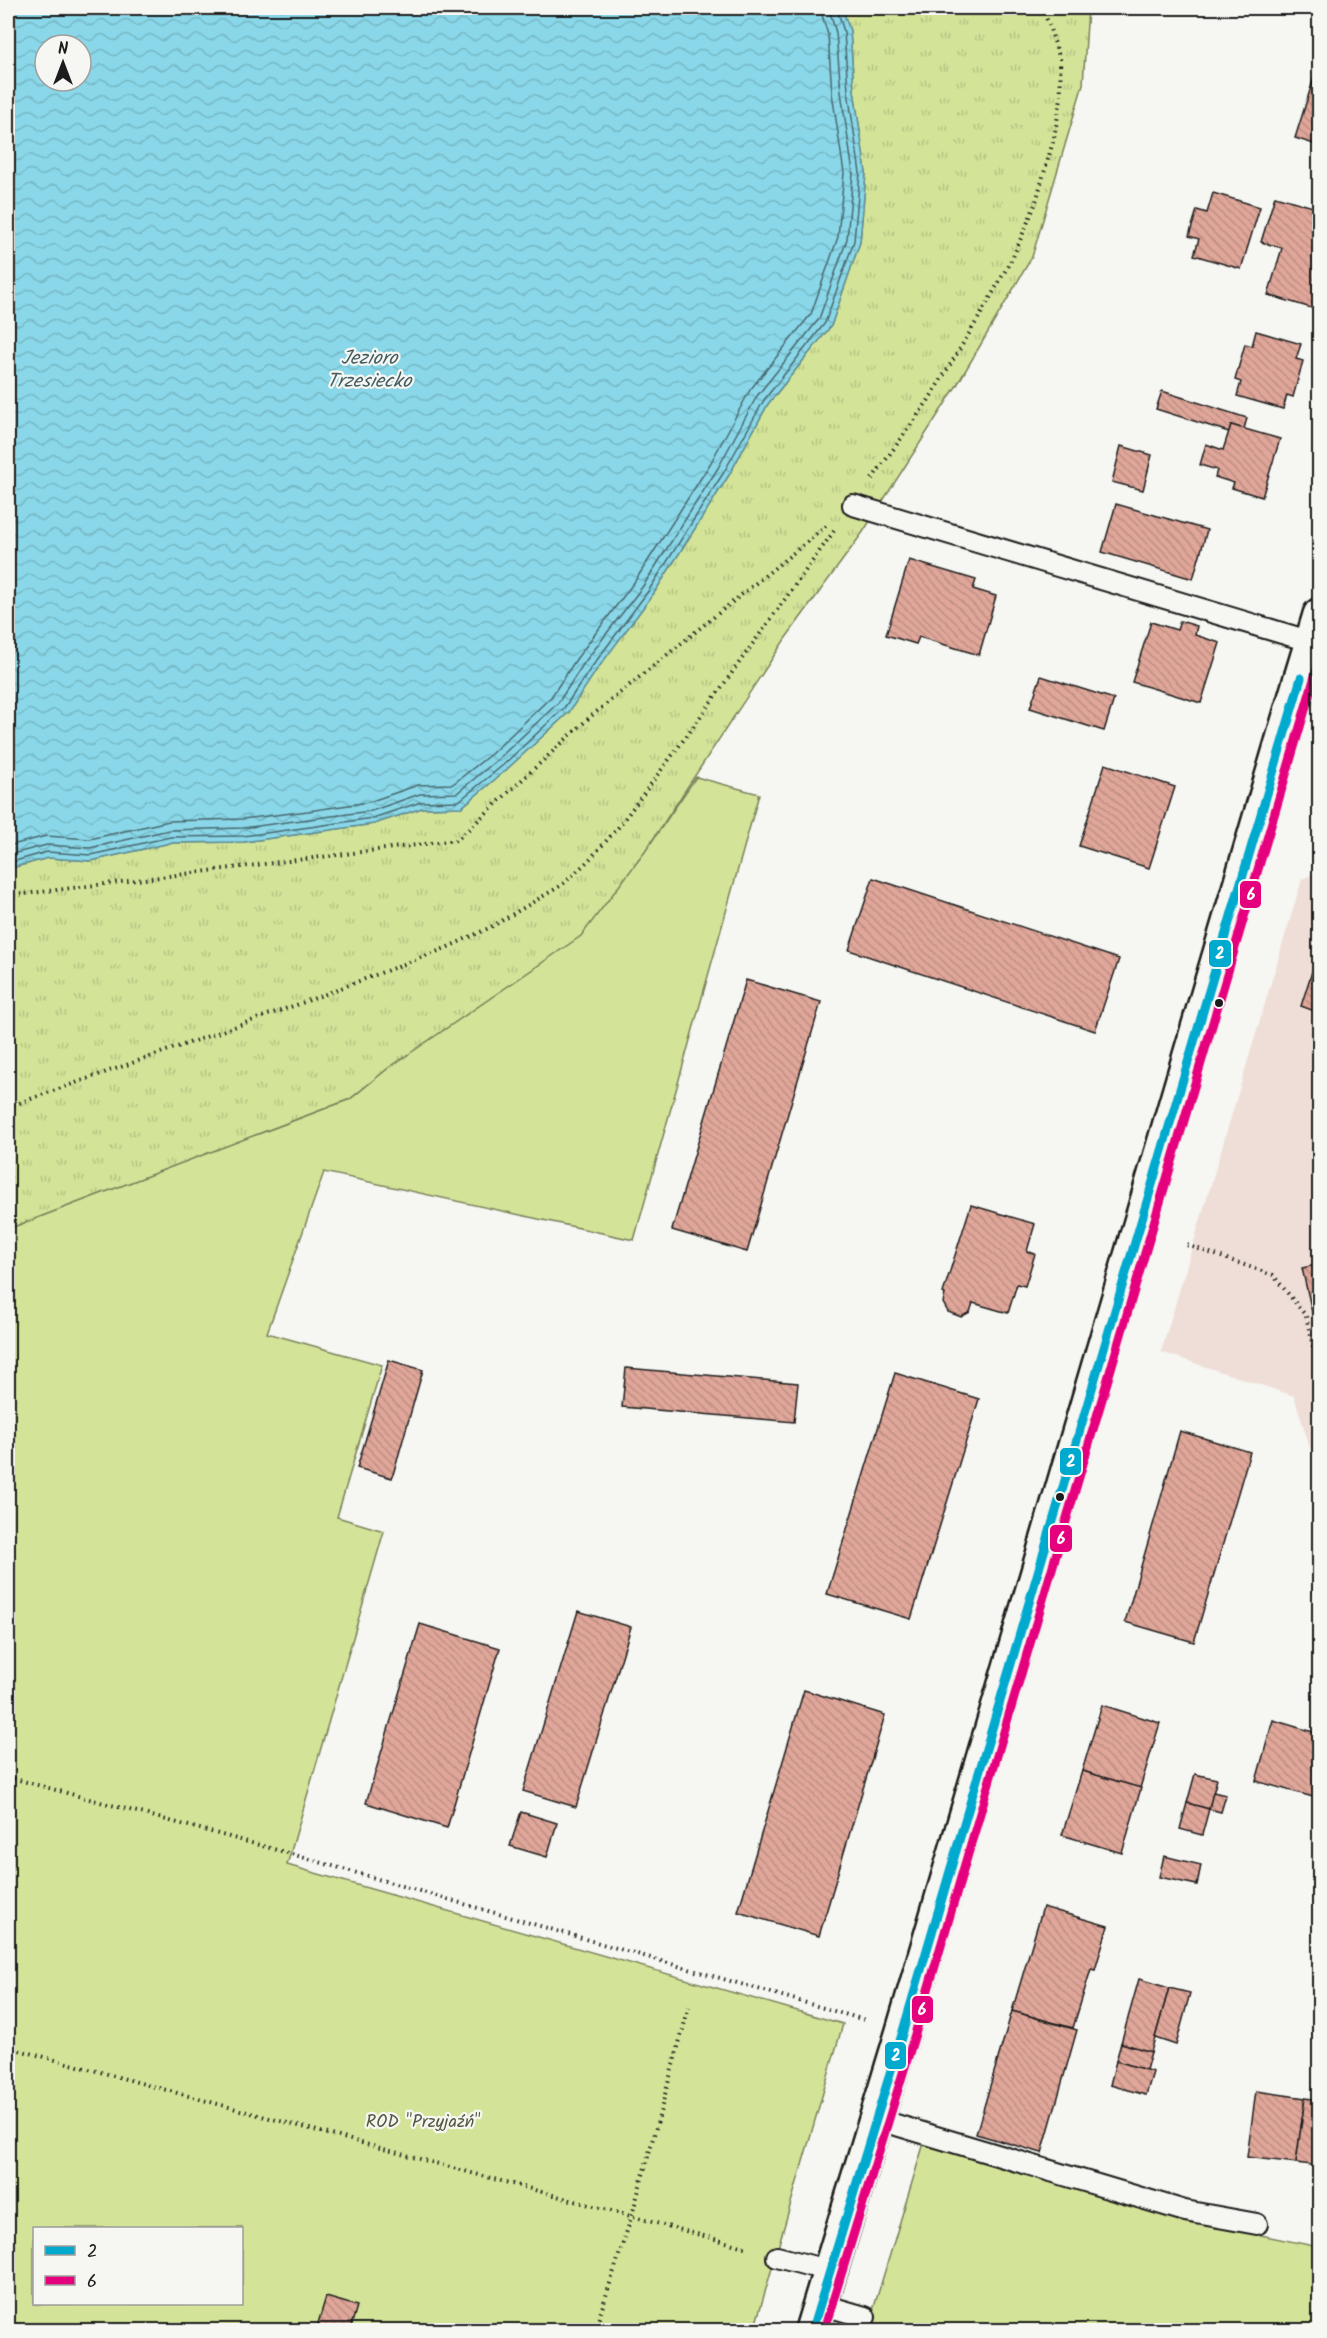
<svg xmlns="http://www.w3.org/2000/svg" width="1327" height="2338" font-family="Kalam,sans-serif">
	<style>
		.built { fill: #efded7 }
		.green { fill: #d3e498; stroke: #78805a; stroke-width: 1.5; fill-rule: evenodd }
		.park { fill: url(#park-tufts); stroke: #78805a; stroke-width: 1.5 }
		.water { fill: url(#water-waves); stroke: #5d8c96; stroke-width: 1.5; fill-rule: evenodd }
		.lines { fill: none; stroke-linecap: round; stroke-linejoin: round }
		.shore { stroke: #48676e; stroke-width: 1.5 }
		.building { fill: url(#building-back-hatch); stroke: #1c1c1c; stroke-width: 1.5 }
		.service-casing { stroke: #1c1c1c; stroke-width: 24 }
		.minor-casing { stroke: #1c1c1c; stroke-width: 38 }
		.tertiary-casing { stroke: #1c1c1c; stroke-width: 38 }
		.path { stroke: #1c1c1c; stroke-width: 4; stroke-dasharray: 1.5 4.5; stroke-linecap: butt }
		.service { stroke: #f6f6f2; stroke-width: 20 }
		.minor { stroke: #f6f6f2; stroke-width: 33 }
		.tertiary { stroke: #f6f6f2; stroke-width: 33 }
		.bus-1-casing { stroke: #f6f6f2; stroke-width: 14 }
		.bus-2-casing { stroke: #f6f6f2; stroke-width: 14 }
		.bus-1 { stroke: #00a9ce; stroke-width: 9 }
		.bus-2 { stroke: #e5007d; stroke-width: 9 }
		.bus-dot { fill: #1c1c1c; stroke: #f6f6f2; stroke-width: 2 }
		.labels { text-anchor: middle; stroke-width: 4.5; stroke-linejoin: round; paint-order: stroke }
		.park-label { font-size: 18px; fill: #535841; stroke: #f6f6f2 }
		.water-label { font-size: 20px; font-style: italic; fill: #425d63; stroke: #f6f6f2 }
		.line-badge { stroke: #f6f6f2; stroke-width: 2 }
		.badge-label { font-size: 16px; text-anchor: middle; font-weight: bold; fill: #fff }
	</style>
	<defs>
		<pattern id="park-tufts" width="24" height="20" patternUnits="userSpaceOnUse" patternTransform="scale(1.5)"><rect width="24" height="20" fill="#d3e498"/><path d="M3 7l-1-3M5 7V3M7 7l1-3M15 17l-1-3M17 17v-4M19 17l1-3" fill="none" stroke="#b5c382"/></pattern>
		<pattern id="water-waves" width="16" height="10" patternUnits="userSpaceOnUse" patternTransform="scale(1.5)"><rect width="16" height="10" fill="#89d7e8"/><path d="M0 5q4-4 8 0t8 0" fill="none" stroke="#76b8c6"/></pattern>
		<pattern id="building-back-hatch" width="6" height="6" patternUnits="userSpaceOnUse" patternTransform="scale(1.5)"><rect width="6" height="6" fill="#dfa699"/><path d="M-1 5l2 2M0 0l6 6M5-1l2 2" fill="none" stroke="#bf8e83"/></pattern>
	</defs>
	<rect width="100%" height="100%" fill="#f6f6f2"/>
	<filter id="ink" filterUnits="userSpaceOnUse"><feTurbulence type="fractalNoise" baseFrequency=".0167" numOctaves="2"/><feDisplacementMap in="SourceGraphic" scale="12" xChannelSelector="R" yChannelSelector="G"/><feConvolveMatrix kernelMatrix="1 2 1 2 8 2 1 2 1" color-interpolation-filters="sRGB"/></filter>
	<g filter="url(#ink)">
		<polygon class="built" points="1319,872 1319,1477 1294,1396 1161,1352 1302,879"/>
		<g class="green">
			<path d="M696,777L759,794L634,1240L324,1172L267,1333L382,1365L337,1517L384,1531L287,1865L843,2024L754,2330H8V1229L350,1099L387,1069L464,1015L644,853ZM34,2228H242V2304H34Z"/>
			<polygon points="924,2143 1183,2219 1319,2247 1319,2330 867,2330"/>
		</g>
		<polygon class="park" points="842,8 1088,8 1083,84 1032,257 957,385 863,532 785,639 644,853 581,936 387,1069 350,1099 8,1229 8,869 48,858 91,861 170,843 244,842 374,824 422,808 462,807 506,770 569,712 595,671 654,593 729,475 768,404 831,326 860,242 866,173 854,90 850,31"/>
		<path class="water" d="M8,8H842L850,31L854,90L866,173L860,242L831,326L768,404L729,475L654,593L596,671L569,712L506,770L462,807L422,808L374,824L244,842L170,843L91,861L48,858L8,869ZM45,45H81V81H45Z"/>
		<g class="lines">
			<g class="shore">
				<polyline points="8,846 46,836 90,839 169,821 242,819 308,811 369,802 418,785 453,784 491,754 551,697 577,658 635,581 710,464 750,390 811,314 838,237 844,173 832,93 828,35 820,8"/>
				<polyline points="8,855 47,845 90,848 169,830 243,828 309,819 371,811 420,794 457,793 497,760 558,703 584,663 643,586 718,468 757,396 819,319 847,239 853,173 841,92 836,33 829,8"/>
				<polyline points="8,863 47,852 91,855 170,837 243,836 310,827 373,818 421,802 459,801 502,766 564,708 591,668 649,590 724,472 764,400 825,323 854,241 860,173 848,91 844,32 837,8"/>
			</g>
		</g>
		<g class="building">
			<polygon points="1320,58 1320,86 1312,84"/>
			<polygon points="1312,84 1320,86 1320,146 1295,138"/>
			<polygon points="1213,193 1260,207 1241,269 1194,255 1199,239 1189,236 1197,210 1207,213"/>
			<polygon points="1275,196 1320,209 1318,310 1268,295 1282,248 1261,242"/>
			<polygon points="1256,331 1301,344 1296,359 1303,361 1293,397 1287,395 1283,409 1237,396 1241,382 1235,380 1245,344 1252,346"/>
			<polygon points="1162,391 1247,418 1244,429 1231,425 1229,432 1156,409"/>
			<polygon points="1231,425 1280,439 1262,497 1232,488 1234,483 1215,477 1217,470 1200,465 1206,444 1223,450"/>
			<polygon points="1121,446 1152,455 1143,490 1112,482"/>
			<polygon points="1116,504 1207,530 1193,579 1102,552"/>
			<polygon points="909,560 976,580 973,589 996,596 979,655 919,637 916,644 886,635"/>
			<polygon points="1180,621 1197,626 1195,635 1220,643 1201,703 1132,682 1151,622 1177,630"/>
			<polygon points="1041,676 1114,699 1104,731 1030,708"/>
			<polygon points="1105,764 1175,787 1149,868 1079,846"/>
			<polygon points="873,878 1119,959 1095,1031 849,950"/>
			<polygon points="1315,962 1320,964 1320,1013 1301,1006"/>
			<polygon points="746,980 821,1002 747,1252 672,1230"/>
			<polygon points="971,1205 1035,1224 1027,1251 1035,1254 1025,1286 1017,1284 1008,1313 973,1303 970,1312 961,1317 948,1312 943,1303 945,1294 943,1293"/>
			<polygon points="1320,1264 1320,1347 1302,1268"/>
			<polygon points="389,1360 423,1370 392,1478 357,1468"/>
			<polygon points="626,1368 798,1383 794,1422 622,1407"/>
			<polygon points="895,1373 979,1399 911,1619 827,1594"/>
			<polygon points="1180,1431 1250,1452 1194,1642 1125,1622"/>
			<polygon points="1320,1587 1320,1611 1319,1611 1313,1590"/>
			<polygon points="578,1611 631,1627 576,1807 523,1791"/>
			<polygon points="420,1624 500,1648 447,1828 366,1803"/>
			<polygon points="804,1690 885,1715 819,1936 738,1912"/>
			<polygon points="1102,1705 1160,1723 1140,1788 1082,1771"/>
			<polygon points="1273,1720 1320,1734 1320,1799 1256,1781"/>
			<polygon points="1082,1771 1141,1788 1122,1853 1062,1835"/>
			<polygon points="1195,1774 1217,1779 1209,1809 1187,1803"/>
			<polygon points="1213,1792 1226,1795 1221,1812 1209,1809"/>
			<polygon points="1187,1803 1209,1809 1202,1835 1180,1829"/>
			<polygon points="521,1812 557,1823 547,1857 510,1846"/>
			<polygon points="1164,1856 1201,1865 1197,1885 1159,1877"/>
			<polygon points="1043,1907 1108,1926 1095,1970 1091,1969 1073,2028 1012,2011"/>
			<polygon points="1139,1979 1169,1988 1151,2052 1121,2043"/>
			<polygon points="1169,1988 1190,1993 1176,2045 1155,2038"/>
			<polygon points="1012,2011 1077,2030 1042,2153 976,2134"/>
			<polygon points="1121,2043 1151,2052 1146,2070 1116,2061"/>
			<polygon points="1116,2061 1153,2072 1146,2095 1110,2085"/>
			<polygon points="1256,2091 1305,2098 1296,2163 1247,2157"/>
			<polygon points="1305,2098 1320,2100 1320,2166 1296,2163"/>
			<polygon points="326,2297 357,2306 350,2330 316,2330"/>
		</g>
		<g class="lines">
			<defs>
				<g id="service">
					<polyline points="853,505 1312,642"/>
					<polyline points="876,2119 1185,2211 1257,2224"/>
					<polyline points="777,2257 830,2271"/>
					<polyline points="820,2304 865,2317"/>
				</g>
				<polyline id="minor" points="1301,678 1320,615"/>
				<polyline id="tertiary" points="812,2330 903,2031 1301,678 1320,685"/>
			</defs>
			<use href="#service" class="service-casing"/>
			<use href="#minor" class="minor-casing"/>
			<use href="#tertiary" class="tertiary-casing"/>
			<g class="path">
				<polyline points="872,479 928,401 981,314 1013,257 1035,205 1054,138 1061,98 1060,59 1043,8"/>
				<polyline points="8,896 457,840 590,717 829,524"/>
				<polyline points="8,1107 299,1004 446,948 491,927 562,885 588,861 617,829 677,749 834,531"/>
				<polyline points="1187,1245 1273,1275 1306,1316 1320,1377"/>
				<polyline points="8,1777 281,1851 865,2020"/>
				<polyline points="8,2047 748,2248"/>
				<polyline points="894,2325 917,2330"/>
				<polyline points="595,2330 632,2215 689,2007"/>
			</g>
			<use href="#service" class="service"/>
			<use href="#minor" class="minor"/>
			<use href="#tertiary" class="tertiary"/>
			<defs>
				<polyline id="bus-1" points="812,2330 903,2031 1301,678"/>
				<polyline id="bus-2" points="824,2330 915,2034 1320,659"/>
			</defs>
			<use href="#bus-1" class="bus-1-casing"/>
			<use href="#bus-2" class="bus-2-casing"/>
			<use href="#bus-1" class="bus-1"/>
			<use href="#bus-2" class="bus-2"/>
		</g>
	</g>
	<g class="bus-dot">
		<circle cx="1219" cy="1003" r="5"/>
		<circle cx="1060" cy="1497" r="5"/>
	</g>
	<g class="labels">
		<g class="park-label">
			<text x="423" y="2127">ROD "Przyjaźń"</text>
		</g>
		<g class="water-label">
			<text x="369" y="364">Jezioro<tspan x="369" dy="23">Trzesiecko</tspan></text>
		</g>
	</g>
	<g class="line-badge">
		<rect x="1239" y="880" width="23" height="29" rx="6" fill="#e5007d"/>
		<rect x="1208" y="939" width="24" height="29" rx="6" fill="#00a9ce"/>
		<rect x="1059" y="1447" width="23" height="29" rx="6" fill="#00a9ce"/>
		<rect x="1049" y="1524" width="24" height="29" rx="6" fill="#e5007d"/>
		<rect x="911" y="1995" width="23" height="29" rx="6" fill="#e5007d"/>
		<rect x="884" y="2041" width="23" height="29" rx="6" fill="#00a9ce"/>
	</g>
	<g class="badge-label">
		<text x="1251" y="900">6</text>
		<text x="1220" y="959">2</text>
		<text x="1071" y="1467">2</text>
		<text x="1061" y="1544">6</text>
		<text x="922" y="2015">6</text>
		<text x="896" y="2061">2</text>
	</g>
	<rect width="1327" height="2338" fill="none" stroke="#f6f6f2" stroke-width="30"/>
	<rect x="15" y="15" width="1297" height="2308" fill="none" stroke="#1c1c1c" stroke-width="2" filter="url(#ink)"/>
	<rect x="33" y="2227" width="210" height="78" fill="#f6f6f2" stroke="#9f9f9c" stroke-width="1.5"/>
	<rect x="45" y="2246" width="30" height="9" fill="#00a9ce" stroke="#9f9f9c" stroke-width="1.5"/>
	<text x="87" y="2257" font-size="18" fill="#1c1c1c">2</text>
	<rect x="45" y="2276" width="30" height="9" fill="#e5007d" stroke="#9f9f9c" stroke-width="1.5"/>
	<text x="87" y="2287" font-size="18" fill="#1c1c1c">6</text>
	<g transform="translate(63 63)"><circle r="28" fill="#f6f6f2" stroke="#9f9f9c" stroke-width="1.5"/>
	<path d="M0-4.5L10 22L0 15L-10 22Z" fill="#1c1c1c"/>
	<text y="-9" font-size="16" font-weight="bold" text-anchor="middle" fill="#1c1c1c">N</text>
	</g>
</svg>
